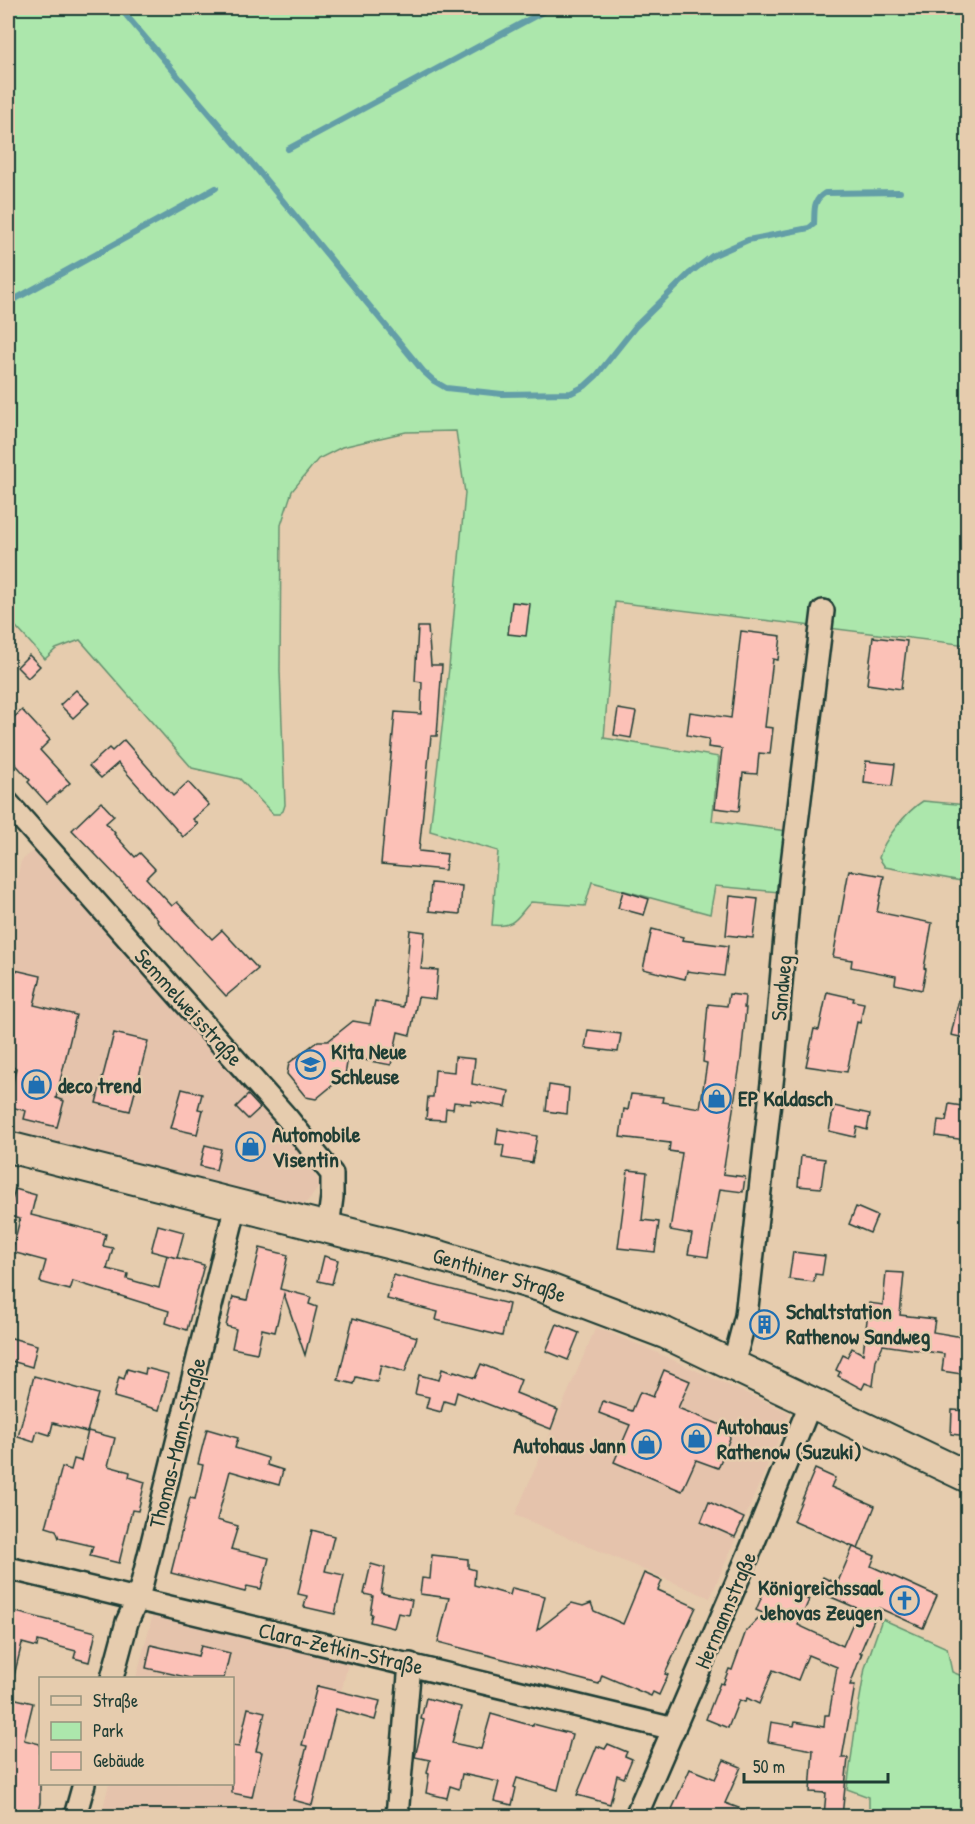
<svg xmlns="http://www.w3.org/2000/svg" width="975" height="1824" font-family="'Patrick Hand',sans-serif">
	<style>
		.built { fill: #e5c3ac }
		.green { fill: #ace7ac; stroke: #669270; stroke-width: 1.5 }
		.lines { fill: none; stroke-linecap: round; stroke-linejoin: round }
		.stream { stroke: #649ea7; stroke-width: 6 }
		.building { fill: #fcc1b7; stroke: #1f3d34; stroke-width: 1.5 }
		.minor-casing { stroke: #1f3d34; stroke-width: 26 }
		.secondary-casing { stroke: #1f3d34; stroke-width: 34 }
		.minor { stroke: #e6ccae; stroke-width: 21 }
		.secondary { stroke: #e6ccae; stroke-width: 30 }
		.labels { text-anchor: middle; stroke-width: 5; stroke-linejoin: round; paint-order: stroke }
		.street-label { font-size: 22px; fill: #1f3d34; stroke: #e6ccae }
		.poi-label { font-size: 22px; font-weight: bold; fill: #1f3d34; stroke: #e6ccae; text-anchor: start }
	</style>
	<rect width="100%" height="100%" fill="#e6ccae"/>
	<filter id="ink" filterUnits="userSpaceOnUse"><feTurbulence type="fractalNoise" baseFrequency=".0167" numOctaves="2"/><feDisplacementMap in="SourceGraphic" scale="12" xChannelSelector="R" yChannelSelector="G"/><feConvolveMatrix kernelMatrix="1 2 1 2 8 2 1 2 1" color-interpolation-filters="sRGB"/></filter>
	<g filter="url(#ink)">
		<g class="built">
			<polygon points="34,850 296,1144 321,1185 299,1211 8,1138 8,918 21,861"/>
			<polygon points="596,1327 649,1349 790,1413 710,1598 515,1515"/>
			<polygon points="153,1614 349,1659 312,1816 101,1816 109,1784 232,1784 232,1678 136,1678"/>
		</g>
		<g class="green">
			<path d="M8,8H967V645L615,602L604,738L719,757L712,821L787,831L779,892L715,886L710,914L592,882L585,906L531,902C517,916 516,928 492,925L498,851L430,831L449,668L465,493L456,431L406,432L342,447L318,459L292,491L281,525L280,671L285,805L283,811L279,814H273L240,779L192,768L80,640L56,649L45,659L8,618Z"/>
			<path d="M923,801L967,805V882L885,867L879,858C883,840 907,811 923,801Z"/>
			<polygon points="882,1619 947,1648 952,1672 967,1678 967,1816 869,1816 869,1797 847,1789 857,1715 865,1668"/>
		</g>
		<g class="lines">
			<g class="stream">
				<path d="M120,8L255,167L423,371L434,381L446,388L502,394L571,393L585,386L597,375L636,326L690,273L712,256L748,240L809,228L814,224C815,210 812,201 825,193L900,192"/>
				<polyline points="288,149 550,8"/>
				<polyline points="8,303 216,188"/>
			</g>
		</g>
		<g class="building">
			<polygon points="512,602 530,604 526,636 508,634"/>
			<polygon points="418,627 428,627 431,665 442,665 437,736 431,736 419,851 447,854 445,870 381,864 395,712 421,714 422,682 415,681"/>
			<polygon points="741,631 781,636 778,660 773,659 765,727 773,728 770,754 759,753 757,774 743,773 739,811 715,808 722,749 708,747 709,739 687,735 690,712 731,718"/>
			<polygon points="873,637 907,641 901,689 867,684"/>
			<polygon points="29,655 40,666 28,678 17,667"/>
			<polygon points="76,690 89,703 73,718 60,705"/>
			<polygon points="618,709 636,712 631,738 614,735"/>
			<polygon points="22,710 50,740 40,750 70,783 47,803 28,782 30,780 8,756 8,723"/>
			<polygon points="124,740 173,796 188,782 209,805 193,819 198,824 183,837 118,763 101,778 89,766 109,748 112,751"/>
			<polygon points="866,761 895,764 892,786 864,783"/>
			<polygon points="101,802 114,816 106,823 115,833 114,834 135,857 140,853 155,869 146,878 172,906 177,902 212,939 222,930 258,969 226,996 157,921 158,920 145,906 72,830"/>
			<polygon points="849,870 884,876 877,912 932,923 924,968 926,969 922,990 895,984 896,976 851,967 852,960 833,957"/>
			<polygon points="431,883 462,886 460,914 429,911"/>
			<polygon points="623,891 649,899 644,915 618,908"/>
			<polygon points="730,896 758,899 753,938 726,935"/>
			<polygon points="652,929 683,937 682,940 728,946 724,976 687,971 685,979 643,969"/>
			<polygon points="410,930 425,932 421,969 438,970 435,999 418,997 410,1035 398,1032 391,1065 348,1057 345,1075 316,1099 306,1097 287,1074 289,1063 318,1041 328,1041 353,1021 370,1024 375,1001 403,1007"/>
			<polygon points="15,970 41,976 34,1005 76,1015 56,1098 64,1101 57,1127 24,1119 26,1111 8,1106 16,1068 8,1066 8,1054 12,1035 8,1034 8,982 12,983"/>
			<polygon points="961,990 968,991 968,1028 965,1038 951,1035"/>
			<polygon points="827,992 854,998 853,1001 864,1003 860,1023 857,1022 847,1072 806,1066 814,1029 819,1030"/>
			<polygon points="729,994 745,996 744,1008 746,1008 741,1058 723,1174 745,1177 743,1192 720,1189 708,1257 688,1254 692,1234 670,1230 682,1153 669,1151 670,1143 620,1137 624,1109 628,1110 631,1094 663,1097 662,1102 700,1108 707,1063 703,1062 708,1004 727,1006"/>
			<polygon points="588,1030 621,1034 618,1052 585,1048"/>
			<polygon points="114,1033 148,1041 130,1111 96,1103"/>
			<polygon points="455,1057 475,1059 472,1084 509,1091 506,1107 471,1101 471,1104 454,1102 453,1109 446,1108 445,1120 426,1119 428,1097 433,1097 435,1070 454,1072"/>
			<polygon points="549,1085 569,1088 567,1114 546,1111"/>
			<polygon points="182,1089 202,1094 198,1109 203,1110 197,1134 171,1128"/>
			<polygon points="248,1095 260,1108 248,1119 236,1107"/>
			<polygon points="949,1104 968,1107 966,1140 936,1136 938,1120 946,1121"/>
			<polygon points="834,1106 870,1114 867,1130 857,1127 855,1137 829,1131"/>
			<polygon points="498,1129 537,1136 532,1163 502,1158 504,1145 496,1144"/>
			<polygon points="205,1145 221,1149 216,1170 200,1166"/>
			<polygon points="801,1156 825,1159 821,1188 798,1186"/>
			<polygon points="628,1170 647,1172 642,1220 659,1222 655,1252 618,1248"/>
			<polygon points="15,1189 36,1195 31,1215 106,1234 103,1246 113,1248 107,1269 128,1274 127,1279 159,1288 167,1255 204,1265 187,1330 166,1323 169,1311 73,1281 70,1290 40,1282 46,1261 12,1252 20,1219 8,1216"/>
			<polygon points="856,1207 877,1216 870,1233 849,1224"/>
			<polygon points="158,1225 184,1232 177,1258 151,1251"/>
			<polygon points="260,1248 288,1255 280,1289 311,1297 309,1304 317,1307 305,1355 284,1294 275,1332 262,1329 257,1353 232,1348 236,1329 226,1326 233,1297 247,1300"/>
			<polygon points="793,1252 825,1256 822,1275 815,1274 814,1282 789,1279"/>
			<polygon points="324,1256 338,1260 332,1284 318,1281"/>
			<polygon points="886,1272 904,1273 900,1315 935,1319 933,1332 968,1338 968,1375 942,1371 944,1354 883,1345 876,1360 873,1386 865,1383 862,1389 838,1376 840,1372 836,1370 843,1355 847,1357 852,1348 863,1354 869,1303 883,1305"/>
			<polygon points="393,1275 509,1304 502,1336 436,1320 438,1312 387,1299"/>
			<polygon points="353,1318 417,1337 405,1372 381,1365 377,1382 356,1377 354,1384 338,1380"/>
			<polygon points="557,1324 579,1333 568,1360 546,1351"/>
			<polygon points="8,1337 37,1345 32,1367 8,1360"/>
			<polygon points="481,1364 521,1380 516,1393 558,1410 551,1429 457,1392 454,1404 444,1401 441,1412 426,1408 429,1397 415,1394 419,1375 439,1380 442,1369 453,1373 454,1371 475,1378"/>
			<polygon points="146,1368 169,1374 159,1410 114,1397 119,1377 124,1379 127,1369 145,1374"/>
			<polygon points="664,1370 690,1381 678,1408 726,1427 730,1438 718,1468 696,1460 682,1491 614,1462 630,1425 599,1413 603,1401 632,1411 640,1392 653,1397"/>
			<polygon points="34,1376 98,1394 87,1432 53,1423 50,1435 37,1431 34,1442 18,1437"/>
			<polygon points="952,1410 968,1411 968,1436 951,1434"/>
			<polygon points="207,1429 238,1438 235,1448 268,1458 267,1465 283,1470 279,1485 230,1471 217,1520 238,1526 231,1549 269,1558 261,1589 247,1586 245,1592 171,1573 190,1498 195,1499 203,1465 198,1464"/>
			<polygon points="88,1431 115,1438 108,1466 130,1472 129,1477 145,1482 138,1511 132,1510 119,1563 90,1556 93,1546 59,1538 56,1530 46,1527 62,1467 71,1470 74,1459 81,1461"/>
			<polygon points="815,1469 835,1478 831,1487 875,1506 858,1549 793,1521"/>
			<polygon points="709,1502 744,1518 735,1537 701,1522"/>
			<polygon points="312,1530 334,1536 325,1571 344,1575 335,1614 304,1607 307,1596 298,1594"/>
			<polygon points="853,1547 875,1556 871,1566 937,1596 923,1628 879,1608 860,1653 862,1653 850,1685 855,1685 842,1758 848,1758 842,1816 824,1816 826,1793 810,1792 813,1750 768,1742 771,1722 794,1726 795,1722 824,1727 825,1715 829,1715 837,1667 808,1655 798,1680 773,1670 759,1704 747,1698 745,1702 739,1700 728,1728 706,1719 720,1683 723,1684 729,1669 732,1670 746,1631 763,1613 756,1610 768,1582 809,1600 798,1625 843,1646 859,1609 817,1591 823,1577 837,1584"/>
			<polygon points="432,1555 468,1559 468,1568 475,1570 474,1585 510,1595 512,1588 545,1596 537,1630 572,1603 583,1606 591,1603 594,1611 623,1624 644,1573 662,1581 658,1590 696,1607 665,1674 668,1675 659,1695 653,1692 651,1696 602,1675 599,1684 438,1642 449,1598 420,1594 422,1578 430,1579"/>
			<polygon points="371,1564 385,1568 381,1593 412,1600 409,1615 398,1613 394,1628 370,1622 372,1614 370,1613 373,1596 364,1594"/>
			<polygon points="8,1610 96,1632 89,1662 74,1658 76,1651 38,1641 37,1647 22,1643 13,1680 8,1680"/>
			<polygon points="151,1645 198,1656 201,1646 230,1653 224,1678 190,1678 146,1668"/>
			<polygon points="317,1686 380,1701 375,1720 336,1709 312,1805 293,1800 307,1746 302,1745"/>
			<polygon points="8,1697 33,1703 24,1740 40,1744 40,1803 37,1816 8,1816"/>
			<polygon points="426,1698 461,1707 452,1743 481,1749 491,1714 533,1726 533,1724 572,1734 558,1790 517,1778 514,1787 516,1788 512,1805 494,1801 499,1782 462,1774 459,1789 450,1786 447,1798 426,1793 429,1774 427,1773 430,1760 415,1757 424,1720 421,1719"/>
			<polygon points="248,1708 265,1712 256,1751 262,1752 252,1797 232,1793 232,1746 239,1747"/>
			<polygon points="608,1744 627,1752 625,1756 632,1759 624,1778 617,1775 610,1804 577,1795 597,1746 605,1749"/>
			<polygon points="724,1760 741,1767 725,1803 755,1814 755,1816 669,1816 690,1769 715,1779"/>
		</g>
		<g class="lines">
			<defs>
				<g id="minor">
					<polyline points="8,803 288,1119 332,1174 332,1197 328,1227"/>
					<polyline points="733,1365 746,1316 773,1074 790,880 823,611"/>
					<polyline points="8,1568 674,1729"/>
					<polyline points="112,1678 127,1622 137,1600 142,1583 236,1205"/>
					<polyline points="75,1816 84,1784"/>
					<polyline points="397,1816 410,1664"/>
					<polyline points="636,1816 751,1549 811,1402"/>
				</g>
				<g id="secondary">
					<path id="s1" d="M8,1147L443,1257L546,1288L665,1333L968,1477"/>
				</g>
			</defs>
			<use href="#minor" class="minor-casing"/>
			<use href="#secondary" class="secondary-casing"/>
			<use href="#minor" class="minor"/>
			<use href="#secondary" class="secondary"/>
		</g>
	</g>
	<defs>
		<symbol id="school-ring" viewBox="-11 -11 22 22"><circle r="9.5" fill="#e6ccae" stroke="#1f6fb2" stroke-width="1.5"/><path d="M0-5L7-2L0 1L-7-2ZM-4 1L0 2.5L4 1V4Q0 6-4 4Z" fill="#1f6fb2"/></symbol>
		<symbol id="shop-ring" viewBox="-11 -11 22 22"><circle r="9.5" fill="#e6ccae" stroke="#1f6fb2" stroke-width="1.5"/><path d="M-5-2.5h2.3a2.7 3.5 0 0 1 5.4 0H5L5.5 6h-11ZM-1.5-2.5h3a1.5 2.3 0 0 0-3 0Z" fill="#1f6fb2"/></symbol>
		<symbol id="building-ring" viewBox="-11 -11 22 22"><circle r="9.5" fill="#e6ccae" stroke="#1f6fb2" stroke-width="1.5"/><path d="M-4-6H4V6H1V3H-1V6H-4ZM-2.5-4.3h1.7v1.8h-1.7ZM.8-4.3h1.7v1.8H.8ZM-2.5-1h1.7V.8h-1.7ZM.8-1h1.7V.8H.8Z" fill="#1f6fb2"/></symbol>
		<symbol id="church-ring" viewBox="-11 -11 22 22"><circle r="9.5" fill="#e6ccae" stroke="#1f6fb2" stroke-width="1.5"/><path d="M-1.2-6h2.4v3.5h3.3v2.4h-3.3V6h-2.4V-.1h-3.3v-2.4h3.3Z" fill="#1f6fb2"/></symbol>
	</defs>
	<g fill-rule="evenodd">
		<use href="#school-ring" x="294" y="1048" width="33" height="33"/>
		<use href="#shop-ring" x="20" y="1068" width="33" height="33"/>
		<use href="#shop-ring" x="700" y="1082" width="33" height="33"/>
		<use href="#shop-ring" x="234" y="1130" width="33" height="33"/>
		<use href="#building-ring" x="748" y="1308" width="33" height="33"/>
		<use href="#shop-ring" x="680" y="1422" width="33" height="33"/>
		<use href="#shop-ring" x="630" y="1428" width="33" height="33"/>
		<use href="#church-ring" x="888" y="1584" width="33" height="33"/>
	</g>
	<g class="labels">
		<g class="street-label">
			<text transform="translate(781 988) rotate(-85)" y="8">Sandweg</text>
			<text transform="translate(189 1007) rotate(48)" y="8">Semmelweisstraße</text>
			<text dy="8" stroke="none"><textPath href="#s1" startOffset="508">Genthiner Straße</textPath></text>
			<text transform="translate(177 1443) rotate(-76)" y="8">Thomas-Mann-Straße</text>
			<text transform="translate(725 1610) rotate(-67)" y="8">Hermannstraße</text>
			<text transform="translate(341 1648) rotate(13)" y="8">Clara-Zetkin-Straße</text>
		</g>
		<g class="poi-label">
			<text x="331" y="1059">Kita Neue<tspan x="331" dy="25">Schleuse</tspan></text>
			<text x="58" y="1093">deco trend</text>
			<text x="738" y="1106">EP Kaldasch</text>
			<text x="272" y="1142">Automobile<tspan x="272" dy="25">Visentin</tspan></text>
			<text x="786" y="1319">Schaltstation<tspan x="786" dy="25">Rathenow Sandweg</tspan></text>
			<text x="717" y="1434">Autohaus<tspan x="717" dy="25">Rathenow (Suzuki)</tspan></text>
			<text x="626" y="1453" text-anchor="end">Autohaus Jann</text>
			<text x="883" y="1595" text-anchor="end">Königreichssaal<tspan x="883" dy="25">Jehovas Zeugen</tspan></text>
		</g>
	</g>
	<rect width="975" height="1824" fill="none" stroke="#e6ccae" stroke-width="30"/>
	<rect x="15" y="15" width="945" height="1794" fill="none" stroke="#1f3d34" stroke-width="2" filter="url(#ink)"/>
	<rect x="39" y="1677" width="195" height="108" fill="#e6ccae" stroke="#96937d" stroke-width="1.5"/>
	<rect x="51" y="1696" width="30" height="9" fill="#e6ccae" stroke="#96937d" stroke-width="1.5"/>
	<text x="93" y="1707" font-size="18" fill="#1f3d34">Straße</text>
	<rect x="51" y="1722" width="30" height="18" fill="#ace7ac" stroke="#96937d" stroke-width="1.5"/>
	<text x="93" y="1737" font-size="18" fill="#1f3d34">Park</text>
	<rect x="51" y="1752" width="30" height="18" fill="#fcc1b7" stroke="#96937d" stroke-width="1.5"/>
	<text x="93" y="1767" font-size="18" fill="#1f3d34">Gebäude</text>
	<path d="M744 1773v9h144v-9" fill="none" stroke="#1f3d34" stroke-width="3"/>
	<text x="753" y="1773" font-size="18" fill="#1f3d34" stroke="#e6ccae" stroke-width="4.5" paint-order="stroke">50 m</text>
</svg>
